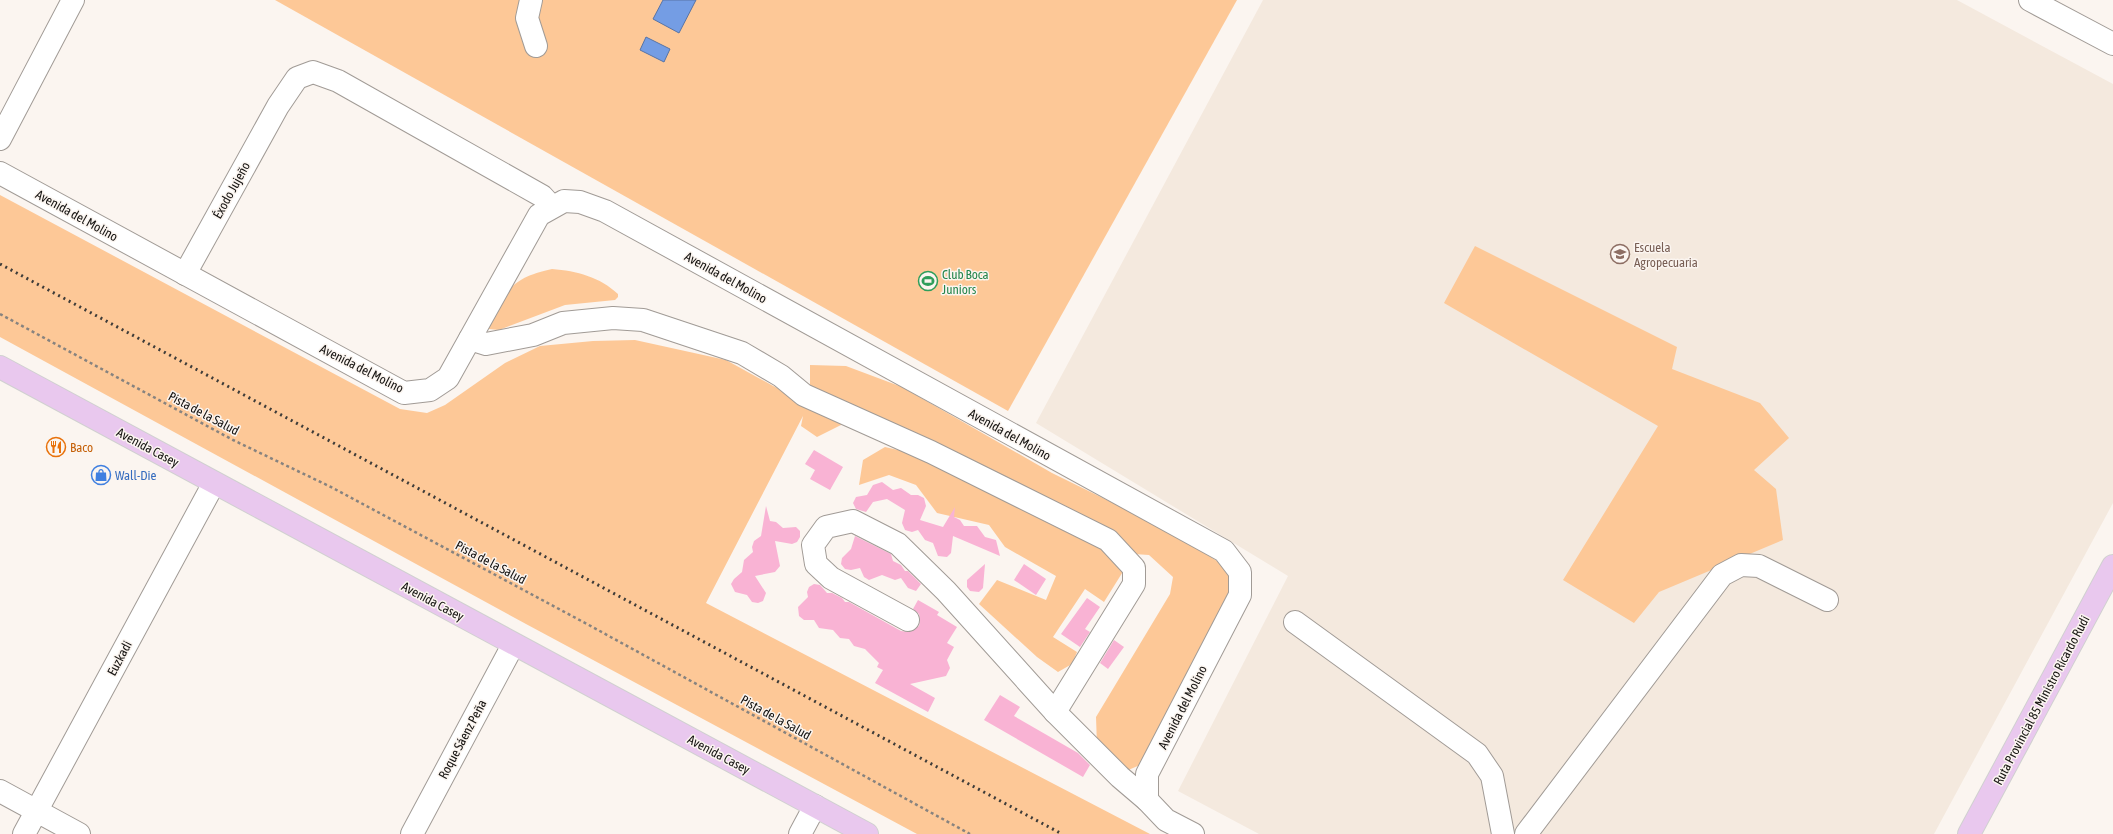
<svg xmlns="http://www.w3.org/2000/svg" width="2113" height="834" font-family="'Asap Condensed',sans-serif">
	<style>
		.built { fill: #f4e9de }
		.green { fill: #fdc897 }
		.water { fill: #749de4; stroke: #5874a5 }
		.building { fill: #f9b3d4 }
		.lines { fill: none; stroke-linecap: round; stroke-linejoin: round }
		.minor-casing { stroke: #a19b96; stroke-width: 24 }
		.major-casing { stroke: #d0d0d0; stroke-width: 24 }
		.path { stroke: #87837f; stroke-width: 2.5; stroke-dasharray: 3 3; stroke-linecap: butt }
		.minor { stroke: #fff; stroke-width: 22 }
		.major { stroke: #e9c8ee; stroke-width: 22 }
		.rail { stroke: #3e3c39; stroke-width: 3; stroke-dasharray: 2 4; stroke-linecap: butt }
		.labels { text-anchor: middle; stroke-width: 3; stroke-linejoin: round; paint-order: stroke }
		.street-label { font-size: 13px; fill: #161412; stroke: #fbf5f0 }
		.education-label { font-size: 13px; fill: #785e54; stroke: #fbf5f0; text-anchor: start }
		.leisure-label { font-size: 13px; fill: #27864d; stroke: #fbf5f0; text-anchor: start }
		.food-label { font-size: 13px; fill: #c56008; stroke: #fbf5f0; text-anchor: start }
		.shop-label { font-size: 13px; fill: #366cbe; stroke: #fbf5f0; text-anchor: start }
	</style>
	<rect width="100%" height="100%" fill="#fbf5f0"/>
	<polygon class="built" points="1263,0 1957,0 2113,84 2113,503 1934,834 1259,834 1178,791 1288,576 1036,423"/>
	<g class="green">
		<polygon points="275,0 1237,0 1008,411"/>
		<polygon points="0,195 400,409 427,413 445,405 505,363 540,346 593,341 635,340 726,360 806,404 810,388 810,365 846,366 902,387 1052,473 1170,531 1217,561 1231,577 1229,597 1140,765 1126,771 1097,745 1096,717 1170,594 1173,577 1149,555 1134,554 1104,602 1085,589 1053,637 1077,652 1072,664 1058,672 1037,657 979,604 997,580 1046,600 1056,576 1005,547 989,525 937,513 916,485 889,475 859,485 863,460 885,447 911,453 863,414 817,437 801,426 803,416 706,603 1150,834 917,834 526,624 0,337"/>
		<polygon points="1475,246 1677,347 1672,369 1760,403 1789,438 1754,470 1776,489 1783,540 1659,592 1634,623 1563,580 1658,426 1444,303"/>
		<path d="M552,269C577,271 600,277 618,294V297L615,300L565,305L499,330L489,329V325C506,289 512,278 552,269Z"/>
	</g>
	<g class="water">
		<polygon points="663,0 696,0 679,33 653,19"/>
		<polygon points="646,37 670,49 664,62 640,50"/>
	</g>
	<g class="building">
		<polygon points="814,450 843,467 830,490 810,479 815,470 805,464"/>
		<polygon points="882,482 893,490 901,488 911,495 918,495 924,498 926,506 920,520 943,527 955,507 954,517 960,520 964,526 977,526 985,537 996,540 1000,556 953,536 951,553 947,557 938,556 933,543 925,540 918,530 912,532 905,530 902,523 905,510 887,499 873,502 866,512 856,509 853,503 856,497 867,495 873,485"/>
		<polygon points="766,506 770,521 776,522 783,528 796,527 800,531 800,537 797,542 792,544 775,541 780,566 775,572 755,576 766,593 763,601 758,603 752,602 747,595 735,592 731,584 734,579 742,572 744,560 753,552 752,547 754,541 761,536"/>
		<polygon points="855,536 891,554 893,561 901,565 905,571 908,571 921,584 916,591 908,588 901,578 895,580 882,575 869,580 864,577 860,568 851,570 845,569 841,564 842,558 851,549"/>
		<polygon points="985,564 983,588 979,592 970,591 967,587 967,580"/>
		<polygon points="1024,564 1046,579 1036,595 1014,580"/>
		<polygon points="814,584 820,585 827,593 832,593 842,598 845,602 849,602 901,631 909,632 919,626 920,620 919,614 913,609 918,600 939,612 937,615 957,627 947,643 954,647 947,660 950,668 946,676 910,684 935,698 928,712 875,683 883,670 877,667 879,663 865,649 854,646 849,639 840,638 833,630 819,628 814,620 804,620 799,616 798,607 808,597 807,592 809,587"/>
		<polygon points="1087,598 1100,607 1085,629 1090,632 1080,647 1061,634"/>
		<polygon points="1114,640 1124,647 1108,669 1100,663"/>
		<polygon points="1000,695 1020,707 1014,716 1078,753 1090,765 1083,777 984,720"/>
	</g>
	<g class="lines">
		<defs>
			<g id="minor">
				<polyline points="531,0 527,18 536,46"/>
				<polyline points="2030,0 2113,44"/>
				<polyline points="0,139 73,0"/>
				<polyline points="0,173 404,393 430,390 448,378 539,215 564,201 580,202 605,211 1224,551 1240,572 1240,595 1147,774 1147,800 1166,820 1193,834"/>
				<polyline points="185,274 278,106 297,78 313,72 338,81 542,196 552,207"/>
				<polyline points="470,339 486,344 533,335 563,323 613,318 643,320 742,353 781,376 804,395 931,452 1108,540 1134,568 1134,584 1055,712"/>
				<polyline points="908,620 831,578 816,564 813,545 826,527 853,521 898,544 946,591 1055,712 1120,777 1147,800"/>
				<polyline points="1295,622 1477,754 1492,776 1503,834"/>
				<polyline points="0,791 79,834"/>
				<polyline points="24,834 214,483"/>
				<polyline points="412,834 513,645"/>
				<polyline points="800,834 815,806"/>
				<polyline points="1526,834 1722,575 1741,565 1759,566 1827,600"/>
			</g>
			<g id="major">
				<polyline points="0,367 867,834"/>
				<polyline points="1969,834 2113,566"/>
			</g>
		</defs>
		<use href="#minor" class="minor-casing"/>
		<use href="#major" class="major-casing"/>
		<polyline class="path" points="0,314 233,440 331,487 587,624 970,834"/>
		<use href="#minor" class="minor"/>
		<use href="#major" class="major"/>
		<polyline class="rail" points="0,264 1062,834"/>
	</g>
	<defs>
		<symbol id="school-ring" viewBox="-11 -11 22 22"><circle r="9.5" fill="#fbf5f0" stroke="#8d6e63" stroke-width="1.5"/><path d="M0-5L7-2L0 1L-7-2ZM-4 1L0 2.5L4 1V4Q0 6-4 4Z" fill="#8d6e63"/></symbol>
		<symbol id="stadium-ring" viewBox="-11 -11 22 22"><circle r="9.5" fill="#fbf5f0" stroke="#2e9e5b" stroke-width="1.5"/><path d="M0-5a6.5 5 0 1 0 0 10a6.5 5 0 1 0 0-10ZM-3.5-1.8h7v3.6h-7Z" fill="#2e9e5b"/></symbol>
		<symbol id="restaurant-ring" viewBox="-11 -11 22 22"><circle r="9.5" fill="#fbf5f0" stroke="#e8710a" stroke-width="1.5"/><path d="M-5-6h1v4h1v-4h1v4h1v-4h1v5L-1.5 .5V6h-2V.5L-5-1ZM5-6V6H3V1.5H1.5Q1.5-4 5-6Z" fill="#e8710a"/></symbol>
		<symbol id="shop-ring" viewBox="-11 -11 22 22"><circle r="9.5" fill="#fbf5f0" stroke="#3f7fe0" stroke-width="1.5"/><path d="M-5-2.5h2.3a2.7 3.5 0 0 1 5.4 0H5L5.5 6h-11ZM-1.5-2.5h3a1.5 2.3 0 0 0-3 0Z" fill="#3f7fe0"/></symbol>
	</defs>
	<g fill-rule="evenodd">
		<use href="#school-ring" x="1609" y="243" width="22" height="22"/>
		<use href="#stadium-ring" x="917" y="270" width="22" height="22"/>
		<use href="#restaurant-ring" x="45" y="436" width="22" height="22"/>
		<use href="#shop-ring" x="90" y="464" width="22" height="22"/>
	</g>
	<g class="labels">
		<g class="street-label">
			<text transform="translate(231 190) rotate(-61)" y="5">Éxodo Jujeño</text>
			<text transform="translate(77 215) rotate(29)" y="5">Avenida del Molino</text>
			<text transform="translate(726 277) rotate(29)" y="5">Avenida del Molino</text>
			<text transform="translate(362 368) rotate(27)" y="5">Avenida del Molino</text>
			<text transform="translate(204 413) rotate(28)" y="5">Pista de la Salud</text>
			<text transform="translate(1010 434) rotate(29)" y="5">Avenida del Molino</text>
			<text transform="translate(148 447) rotate(28)" y="5">Avenida Casey</text>
			<text transform="translate(491 562) rotate(28)" y="5">Pista de la Salud</text>
			<text transform="translate(433 601) rotate(28)" y="5">Avenida Casey</text>
			<text transform="translate(119 658) rotate(-62)" y="5">Euzkadi</text>
			<text transform="translate(2041 700) rotate(-62)" y="5">Ruta Provincial 85 Ministro Ricardo Rudi</text>
			<text transform="translate(1182 707) rotate(-63)" y="5">Avenida del Molino</text>
			<text transform="translate(776 717) rotate(29)" y="5">Pista de la Salud</text>
			<text transform="translate(462 739) rotate(-62)" y="5">Roque Sáenz Peña</text>
			<text transform="translate(719 754) rotate(28)" y="5">Avenida Casey</text>
		</g>
		<g class="education-label">
			<text x="1634" y="252">Escuela<tspan x="1634" dy="15">Agropecuaria</tspan></text>
		</g>
		<g class="leisure-label">
			<text x="942" y="279">Club Boca<tspan x="942" dy="15">Juniors</tspan></text>
		</g>
		<g class="food-label">
			<text x="70" y="452">Baco</text>
		</g>
		<g class="shop-label">
			<text x="115" y="480">Wall-Die</text>
		</g>
	</g>
</svg>
